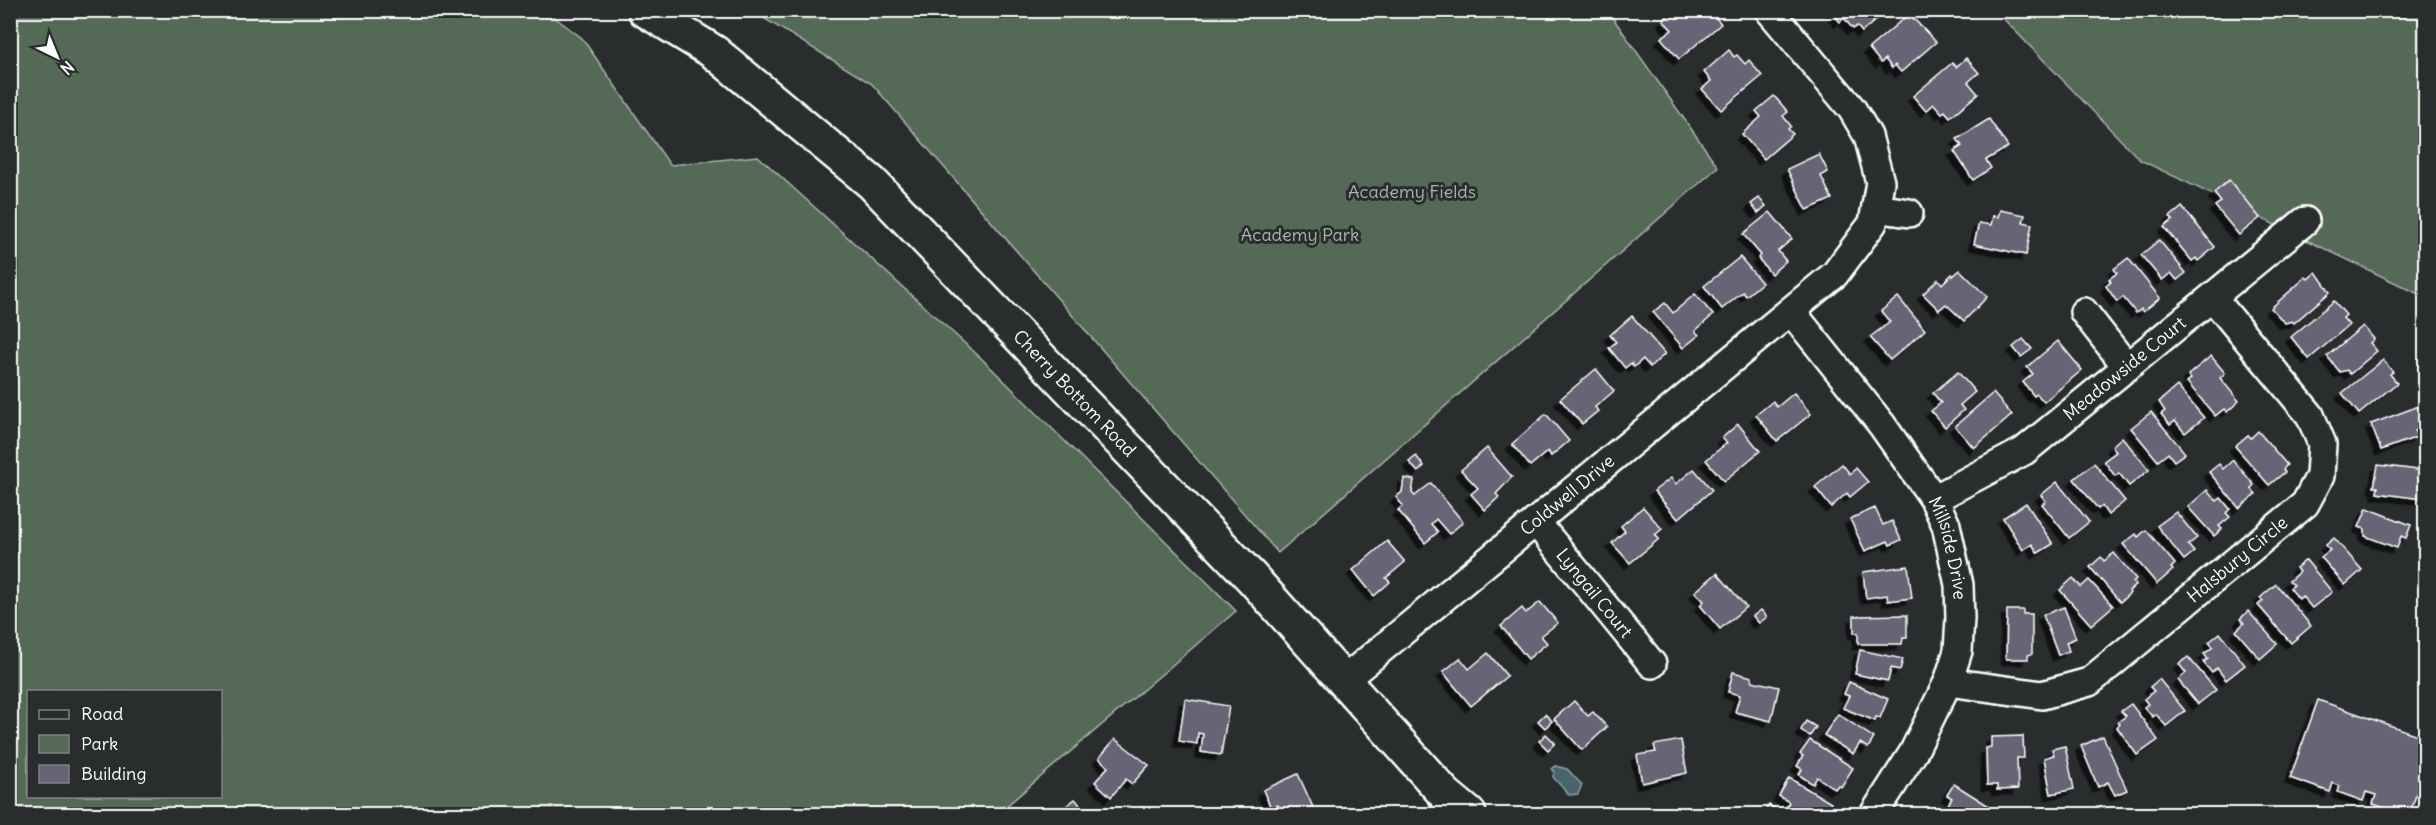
<svg xmlns="http://www.w3.org/2000/svg" width="2436" height="825" font-family="Delius,sans-serif">
	<style>
		.green { fill: #556b57; stroke: #aab5ab; stroke-width: 1.5; fill-rule: evenodd }
		.water { fill: #47656b; stroke: #91a3a6; stroke-width: 1.5 }
		.building { fill: #686375; stroke: #fff; stroke-width: 1.5; filter: url(#shadow) }
		.lines { fill: none; stroke-linecap: round; stroke-linejoin: round }
		.minor-casing { stroke: #fff; stroke-width: 32 }
		.major-casing { stroke: #fff; stroke-width: 38 }
		.minor { stroke: #2a2d2e; stroke-width: 27 }
		.major { stroke: #2a2d2e; stroke-width: 33 }
		.labels { text-anchor: middle; stroke-width: 6; stroke-linejoin: round; paint-order: stroke }
		.park-label { font-size: 18px; fill: #aab5ab; stroke: #2a2d2e }
		.street-label { font-size: 18px; fill: #fff; stroke: #2a2d2e }
	</style>
	<defs>
		<filter id="shadow"><feDropShadow dx="-5.5" dy="5.5" stdDeviation="0" flood-color="#0009"/></filter>
	</defs>
	<rect width="100%" height="100%" fill="#2a2d2e"/>
	<filter id="ink" filterUnits="userSpaceOnUse"><feTurbulence type="fractalNoise" baseFrequency=".0167" numOctaves="2"/><feDisplacementMap in="SourceGraphic" scale="12" xChannelSelector="R" yChannelSelector="G"/><feConvolveMatrix kernelMatrix="1 2 1 2 8 2 1 2 1" color-interpolation-filters="sRGB"/></filter>
	<g filter="url(#ink)">
		<g class="green">
			<path d="M10,11H546L582,38L670,165L758,156L982,359L1236,611L997,814H11ZM28,692H220V796H28Z"/>
			<polygon points="752,11 1608,11 1718,167 1278,553 872,84"/>
			<polygon points="1996,11 2425,11 2425,297 2140,160"/>
		</g>
		<polygon class="water" points="1555,766 1567,769 1582,785 1578,794 1569,795 1553,777 1554,771 1552,769"/>
		<g class="building">
			<polygon points="1674,10 1710,10 1721,24 1679,59 1661,38 1672,30 1663,20"/>
			<polygon points="1830,10 1887,10 1862,32 1857,26 1853,29 1844,18 1840,22"/>
			<polygon points="1909,14 1936,42 1901,72 1895,65 1892,68 1885,59 1881,63 1869,48"/>
			<polygon points="1729,50 1734,57 1737,55 1745,64 1749,60 1762,76 1721,110 1702,89 1711,81 1704,72"/>
			<polygon points="1966,58 1979,73 1968,82 1978,94 1950,117 1945,111 1942,113 1934,104 1926,111 1913,96 1952,63 1956,67"/>
			<polygon points="1774,96 1788,112 1783,116 1791,126 1788,129 1793,134 1764,159 1742,134 1761,117 1756,111"/>
			<polygon points="1989,119 2008,147 1986,160 1991,168 1973,180 1954,151 1962,146 1957,139"/>
			<polygon points="1819,154 1828,172 1821,176 1832,199 1807,210 1787,169"/>
			<polygon points="2229,180 2260,218 2239,235 2215,206 2221,202 2214,193"/>
			<polygon points="1759,198 1766,206 1758,213 1751,204"/>
			<polygon points="2182,207 2215,247 2198,261 2196,258 2192,261 2164,227 2173,220 2170,217"/>
			<polygon points="2000,210 2025,215 2023,222 2032,224 2026,255 1974,244 1979,223 1991,225 1993,216 1998,217"/>
			<polygon points="1770,212 1792,239 1778,251 1786,261 1771,274 1758,258 1761,255 1743,234"/>
			<polygon points="2159,240 2186,273 2177,280 2171,273 2162,280 2141,255"/>
			<polygon points="1740,257 1762,283 1746,296 1743,292 1722,309 1704,286"/>
			<polygon points="2128,258 2160,298 2143,312 2141,309 2136,313 2123,297 2117,302 2106,286 2111,282 2109,279 2117,273 2114,269"/>
			<polygon points="1960,270 1987,297 1964,321 1946,304 1939,310 1923,294 1938,279 1942,284 1952,274 1953,276"/>
			<polygon points="2316,272 2330,292 2294,323 2292,321 2285,323 2271,308 2306,277 2308,279"/>
			<polygon points="1695,294 1713,315 1695,331 1699,335 1683,348 1653,312 1665,303 1673,313"/>
			<polygon points="1898,297 1925,330 1890,360 1870,337 1890,322 1881,311"/>
			<polygon points="2334,301 2346,315 2343,318 2349,325 2309,359 2291,337"/>
			<polygon points="1632,316 1665,354 1650,367 1643,359 1634,367 1631,363 1625,368 1609,348 1616,342 1610,335"/>
			<polygon points="2363,326 2374,339 2370,343 2377,351 2350,374 2347,370 2340,372 2327,356"/>
			<polygon points="2023,339 2032,349 2021,357 2013,347"/>
			<polygon points="2058,341 2082,370 2044,402 2037,394 2034,396 2023,382 2033,374 2027,367"/>
			<polygon points="2211,356 2225,373 2220,378 2239,401 2227,412 2224,409 2215,416 2187,382 2191,379 2188,375"/>
			<polygon points="2383,360 2393,372 2390,374 2397,383 2359,414 2342,393"/>
			<polygon points="1596,369 1614,391 1595,407 1598,411 1582,424 1560,399"/>
			<polygon points="1958,372 1975,392 1960,405 1964,410 1945,427 1931,411 1941,403 1933,393"/>
			<polygon points="2177,386 2204,418 2185,433 2175,421 2170,425 2161,414 2165,411 2159,402"/>
			<polygon points="1794,393 1811,414 1777,441 1756,415 1773,401 1777,407"/>
			<polygon points="1993,393 2012,415 1974,448 1955,426"/>
			<polygon points="2419,406 2426,427 2415,431 2417,437 2381,450 2371,424"/>
			<polygon points="2151,412 2185,453 2174,461 2168,453 2158,461 2131,428"/>
			<polygon points="1546,414 1569,441 1551,456 1548,451 1530,466 1512,444"/>
			<polygon points="1738,424 1760,451 1724,481 1706,460 1727,443 1722,438"/>
			<polygon points="2258,431 2287,465 2283,469 2285,472 2269,485 2235,446 2248,435 2251,438"/>
			<polygon points="2122,437 2149,470 2129,486 2119,473 2115,476 2104,461 2116,452 2112,446"/>
			<polygon points="1487,448 1512,477 1496,494 1499,497 1485,510 1471,494 1478,488 1461,470"/>
			<polygon points="1416,456 1424,466 1418,472 1409,462"/>
			<polygon points="2233,460 2254,485 2251,488 2256,494 2239,508 2209,472 2219,464 2223,469"/>
			<polygon points="2094,463 2125,501 2108,515 2102,506 2098,509 2074,479"/>
			<polygon points="1842,464 1850,474 1856,468 1868,482 1850,497 1847,493 1831,507 1815,487"/>
			<polygon points="2378,465 2426,471 2426,488 2424,488 2422,499 2377,493 2378,487 2374,487"/>
			<polygon points="1694,469 1712,490 1678,519 1654,491 1671,478 1676,484"/>
			<polygon points="1404,478 1414,480 1412,493 1415,496 1431,483 1463,522 1449,534 1436,519 1431,524 1438,532 1425,543 1398,510 1403,506 1396,497 1402,492"/>
			<polygon points="2057,482 2089,522 2069,538 2042,504 2046,501 2041,495"/>
			<polygon points="2207,490 2217,501 2221,498 2230,509 2226,513 2230,517 2219,526 2222,529 2214,536 2188,507"/>
			<polygon points="2026,503 2053,544 2038,553 2032,544 2023,550 2003,518"/>
			<polygon points="1643,507 1662,529 1655,535 1659,539 1630,563 1612,543 1625,531 1621,526"/>
			<polygon points="1875,508 1883,525 1892,521 1901,540 1890,545 1888,541 1865,551 1850,519"/>
			<polygon points="2367,508 2411,525 2406,538 2401,536 2397,548 2365,536 2365,529 2359,527"/>
			<polygon points="2176,512 2197,538 2188,545 2194,552 2184,560 2157,526"/>
			<polygon points="2146,530 2175,564 2171,568 2173,570 2157,584 2123,544 2136,534 2138,537"/>
			<polygon points="2334,538 2362,570 2345,585 2321,557 2330,550 2326,545"/>
			<polygon points="1387,541 1405,562 1386,578 1390,582 1374,596 1353,570"/>
			<polygon points="2114,553 2136,579 2133,582 2136,585 2129,591 2130,593 2120,602 2090,567 2101,557 2104,561"/>
			<polygon points="2306,560 2332,592 2312,608 2302,596 2299,599 2290,588 2294,585 2289,581 2299,572 2296,568"/>
			<polygon points="1908,566 1912,598 1888,601 1887,595 1866,598 1863,572"/>
			<polygon points="1717,573 1746,607 1720,629 1700,605 1704,601 1695,592"/>
			<polygon points="2073,578 2081,587 2089,580 2113,606 2091,625 2060,590"/>
			<polygon points="2276,584 2311,626 2291,643 2258,605 2263,601 2260,598"/>
			<polygon points="1540,602 1558,623 1541,636 1547,643 1528,659 1501,626 1522,608 1526,613"/>
			<polygon points="2064,607 2076,638 2066,642 2069,651 2058,655 2043,615"/>
			<polygon points="1761,610 1767,617 1759,623 1753,616"/>
			<polygon points="2007,610 2023,610 2023,614 2032,614 2032,654 2028,655 2028,659 2006,659"/>
			<polygon points="2248,611 2277,644 2260,659 2236,631 2244,623 2240,619"/>
			<polygon points="1907,615 1907,638 1903,638 1902,644 1858,644 1858,633 1854,633 1854,616"/>
			<polygon points="2220,633 2245,665 2226,680 2217,668 2212,673 2203,662 2208,659 2204,654 2213,647 2209,642"/>
			<polygon points="1860,650 1903,659 1900,670 1891,668 1888,681 1855,674"/>
			<polygon points="1488,653 1507,676 1471,706 1443,672 1460,658 1469,669"/>
			<polygon points="2188,657 2216,690 2198,704 2178,680 2186,673 2179,664"/>
			<polygon points="1733,672 1752,677 1752,681 1779,687 1771,721 1735,712 1740,695 1728,692"/>
			<polygon points="2159,679 2185,711 2166,726 2156,714 2153,717 2144,707 2148,704 2144,699 2154,691 2150,687"/>
			<polygon points="1849,682 1888,699 1880,718 1876,717 1875,721 1843,708 1849,696 1844,694"/>
			<polygon points="1185,699 1229,706 1221,755 1201,752 1203,734 1198,733 1197,744 1179,741"/>
			<polygon points="2318,700 2426,738 2426,769 2409,814 2403,814 2373,804 2376,795 2366,792 2363,801 2338,792 2340,786 2333,783 2330,792 2290,778"/>
			<polygon points="1574,701 1588,716 1593,712 1607,727 1582,750 1554,719"/>
			<polygon points="2131,704 2158,740 2137,755 2117,727 2120,724 2118,722 2126,716 2121,711"/>
			<polygon points="1545,714 1552,721 1545,728 1538,721"/>
			<polygon points="1838,714 1874,738 1868,748 1860,743 1853,754 1824,735"/>
			<polygon points="1806,721 1816,727 1810,736 1801,730"/>
			<polygon points="1546,734 1555,743 1548,750 1539,741"/>
			<polygon points="2023,736 2024,758 2017,758 2018,789 1997,790 1997,785 1987,785 1986,748 1991,747 1991,737"/>
			<polygon points="2103,736 2127,790 2115,795 2108,782 2098,787 2081,746"/>
			<polygon points="1115,739 1149,765 1132,784 1126,779 1111,797 1095,782 1108,767 1099,758"/>
			<polygon points="1681,740 1687,773 1642,783 1637,755 1656,752 1654,745"/>
			<polygon points="1810,740 1853,768 1841,787 1838,785 1835,789 1817,777 1813,784 1799,775 1802,769 1797,766 1803,756 1800,754"/>
			<polygon points="2065,746 2074,789 2051,794 2044,758 2054,755 2052,749"/>
			<polygon points="1298,774 1316,814 1282,814 1278,805 1271,808 1263,790"/>
			<polygon points="1789,778 1831,803 1824,814 1797,814 1786,808 1789,802 1779,796"/>
			<polygon points="1954,784 1989,806 1983,814 1947,814 1950,811 1946,808 1952,798 1947,795"/>
			<polygon points="1075,799 1088,814 1056,814"/>
			<polygon points="1769,805 1783,814 1763,814"/>
		</g>
		<g class="lines">
			<defs>
				<g id="minor">
					<polyline points="1876,208 1909,213"/>
					<path id="s1" d="M1791,311L1882,425L1934,499L1946,525L1959,585L1960,618L1958,651L1948,682L1913,753L1874,814"/>
					<polyline points="2084,312 2127,367"/>
					<path id="s2" d="M1934,499L2024,451L2305,221"/>
					<path id="s3" d="M1536,522L1652,664"/>
					<path id="s4" d="M1344,680L1835,274L1873,223L1880,182L1868,136L1852,109L1769,10"/>
					<path id="s5" d="M1948,682L2042,695L2089,682L2305,504L2320,476L2322,444L2310,415L2213,298"/>
				</g>
				<g id="major">
					<path id="s6" d="M645,10L714,52L872,183L1252,578L1445,794L1469,814"/>
				</g>
			</defs>
			<use href="#minor" class="minor-casing"/>
			<use href="#major" class="major-casing"/>
			<use href="#minor" class="minor"/>
			<use href="#major" class="major"/>
		</g>
	</g>
	<g class="labels">
		<g class="park-label">
			<text x="1412" y="198">Academy Fields</text>
			<text x="1300" y="241">Academy Park</text>
		</g>
		<g class="street-label">
			<text dy="6" stroke="none"><textPath href="#s2" startOffset="232">Meadowside Court</textPath></text>
			<text dy="6" stroke="none"><textPath href="#s6" startOffset="578">Cherry Bottom Road</textPath></text>
			<text dy="6" stroke="none"><textPath href="#s4" startOffset="290">Coldwell Drive</textPath></text>
			<text dy="6" stroke="none"><textPath href="#s1" startOffset="288">Millside Drive</textPath></text>
			<text dy="6" stroke="none"><textPath href="#s5" startOffset="336">Halsbury Circle</textPath></text>
			<text dy="6" stroke="none"><textPath href="#s3" startOffset="92">Lyngail Court</textPath></text>
		</g>
	</g>
	<rect width="2436" height="825" fill="none" stroke="#2a2d2e" stroke-width="36"/>
	<rect x="18" y="18" width="2400" height="789" fill="none" stroke="#fff" stroke-width="2" filter="url(#ink)"/>
	<rect x="27" y="690" width="195" height="108" fill="#2a2d2e" stroke="#7f8182" stroke-width="1.5"/>
	<rect x="39" y="710" width="30" height="9" fill="#2a2d2e" stroke="#7f8182" stroke-width="1.5"/>
	<text x="81" y="720" font-size="18" fill="#ffffff">Road</text>
	<rect x="39" y="735" width="30" height="18" fill="#556b57" stroke="#7f8182" stroke-width="1.5"/>
	<text x="81" y="750" font-size="18" fill="#ffffff">Park</text>
	<rect x="39" y="765" width="30" height="18" fill="#686375" stroke="#7f8182" stroke-width="1.5"/>
	<text x="81" y="780" font-size="18" fill="#ffffff">Building</text>
	<g transform="translate(57 57) rotate(137)" stroke="#2a2d2e" stroke-width="4.5" paint-order="stroke">
	<path d="M0-4.5L10 22L0 15L-10 22Z" fill="#ffffff"/>
	<text y="-9" font-size="16" font-weight="bold" text-anchor="middle" fill="#ffffff">N</text>
	</g>
</svg>
